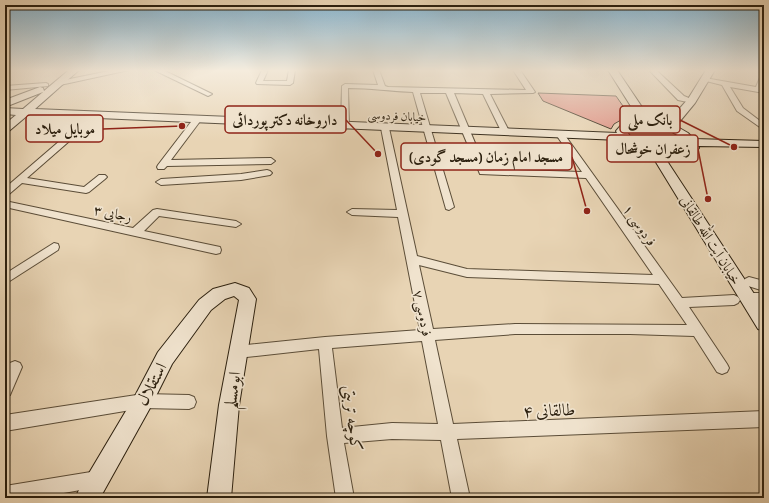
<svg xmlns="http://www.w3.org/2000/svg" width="769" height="503" font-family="Alegreya,Amiri,serif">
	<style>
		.green { fill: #b9bc8b; stroke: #726e4d }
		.building { fill: #e39689; stroke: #2c200f }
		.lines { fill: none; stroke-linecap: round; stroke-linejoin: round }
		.street-casing { stroke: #5b4d38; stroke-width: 2 }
		.secondary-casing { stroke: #2c200f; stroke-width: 2 }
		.street { fill: #f0e3ce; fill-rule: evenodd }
		.secondary { fill: #f0e3ce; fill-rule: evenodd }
		.labels { text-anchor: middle; stroke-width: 3.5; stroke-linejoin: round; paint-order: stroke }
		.far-street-label { font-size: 12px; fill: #2c200f; stroke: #f0e3ce }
		.street-label { font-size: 14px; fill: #2c200f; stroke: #f0e3ce }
		.near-street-label { font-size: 17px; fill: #2c200f; stroke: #f0e3ce }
		.leader { fill: none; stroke: #8f2418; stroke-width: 1.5 }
		.callout-dot { fill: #8f2418; stroke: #f0e3ce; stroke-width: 1.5 }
		.callout { fill: #f0e3ce; stroke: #8f2418; stroke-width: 1.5 }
		.callout-label { font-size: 15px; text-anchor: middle; font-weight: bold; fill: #2c200f }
	</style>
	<rect width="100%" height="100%" fill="#e8d4b4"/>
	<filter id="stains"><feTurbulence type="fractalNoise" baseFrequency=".005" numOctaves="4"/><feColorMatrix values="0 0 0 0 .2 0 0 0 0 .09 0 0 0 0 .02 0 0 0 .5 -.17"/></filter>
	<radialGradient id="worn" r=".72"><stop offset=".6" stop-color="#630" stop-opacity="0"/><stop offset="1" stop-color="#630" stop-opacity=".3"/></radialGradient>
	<path class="green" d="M639,124H651L676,132L688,145L686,150C671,154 655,157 641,149C634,145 629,136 624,130L630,126Z"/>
	<polygon class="building" points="538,93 616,96 632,119 621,120 614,124 611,129 543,101"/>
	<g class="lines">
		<defs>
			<g id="street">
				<polygon points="5,70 9,70 5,74"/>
				<polygon points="114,70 129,70 60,85 57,83 60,81"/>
				<polygon points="154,70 163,70 212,94 208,96 206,95"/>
				<polygon points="262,70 268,70 263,81 287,81 289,70 295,70 293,83 290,85 257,84 256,83"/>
				<path d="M373,70H379L385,86L388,87L526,90L513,70H520L535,92L533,93L490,94L510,133L509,135H506L502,133L483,94L454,93L486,169L582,172L557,136L561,134H564L682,298L734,295L738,297L740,300L738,303L734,305L689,307L727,364L729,368L727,372L722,374L717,372L694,336L630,334H515L435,340L453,424L764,411V427L457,439L470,498H452L441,440L392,439L344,443L354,498H336L327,436L319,349L237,358L232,356L230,352L232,348L237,346L325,337L420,330L398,217L352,215L347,212L352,209L397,210L381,128L382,126H385L389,128L417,256L467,269L653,275L586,178L480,174L446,93H420L454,207L449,210L446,209L413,92C391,91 370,88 348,88L349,127L345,129L341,127L342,86L345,84L378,85ZM419,265L467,277L659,284L687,325L515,324L433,329ZM422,341L438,424L392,423L342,428L332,348Z"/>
				<polygon points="649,70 656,70 684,96 696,101 692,103 678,100"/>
				<polygon points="764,73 764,93 730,87 743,108 764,124 764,130 737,111 722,85 702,80 705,78 756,87 761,75"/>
				<polygon points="46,83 48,84 48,86 5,90 5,86"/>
				<polygon points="91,114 97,114 98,116 27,178 84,187 99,175 105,175 107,177 105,179 89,192 86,193 22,183 8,195 5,196 5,188"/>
				<polygon points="194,118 197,118 201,120 171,160 271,158 275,161 271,164 167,166 164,169 158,169 157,167 158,165"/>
				<polygon points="267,170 270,171 272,173 270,175 241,180 161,185 156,182 161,179 241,174"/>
				<polygon points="5,201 133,228 153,210 157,209 236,221 241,224 236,227 159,216 144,231 220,247 221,250 220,253 216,254 5,207"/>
				<polygon points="54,243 58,244 59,247 58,250 5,284 5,274"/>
				<polygon points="749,277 764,281 764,291 745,285 743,282 745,279"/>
				<polygon points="748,293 764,293 764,303 744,301 742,298 744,295"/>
				<polygon points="15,361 20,363 22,367 10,395 5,397 5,374 10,363"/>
				<polygon points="143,394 189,395 194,397 196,402 194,407 189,409 143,408 5,431 5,415"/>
				<polygon points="97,471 103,473 105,479 103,485 97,487 36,498 5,498 5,486"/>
			</g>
			<g id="secondary">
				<path d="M69,70H79L35,109L617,133L616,131L623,123L639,119L608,70H617L650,119L667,123L688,99L706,70H715L695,103L676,126L688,133L694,139L764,141V147L698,146L699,148C691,159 680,160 667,161L764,309V331L758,329L654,159C641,156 629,151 620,140L28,115L9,131L5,132V124L16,115L5,114V108L23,109L43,92L5,107V100L40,87L43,88L44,91ZM638,125C657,126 679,129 687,147C670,162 636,151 627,131L631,127Z"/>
				<polygon points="235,283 249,288 256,299 239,405 231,498 207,498 219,405 239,300 234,296 225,299 211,310 172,364 150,408 100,498 75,498 79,490 136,394 158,352 199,300 213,289"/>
			</g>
		</defs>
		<use href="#street" class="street-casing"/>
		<use href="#secondary" class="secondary-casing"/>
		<use href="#street" class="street"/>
		<use href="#secondary" class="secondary"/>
	</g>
	<linearGradient id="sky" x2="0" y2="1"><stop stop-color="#87b6d2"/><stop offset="0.5" stop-color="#f5ecdd"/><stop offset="1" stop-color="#f5ecdd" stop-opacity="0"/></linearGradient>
	<rect width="769" height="141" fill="url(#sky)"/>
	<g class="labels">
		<g class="far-street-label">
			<text transform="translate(397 116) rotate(3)" y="4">خیابان فردوسی</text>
		</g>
		<g class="street-label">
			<text transform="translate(113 213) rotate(12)" y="5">رجایی ۳</text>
			<text transform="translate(640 225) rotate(55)" y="5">فردوسی ۱</text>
			<text transform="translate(711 240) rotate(58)" y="5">خیابان آیت الله طالقانی</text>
			<text transform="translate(423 313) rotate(78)" y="5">فردوسی ۷</text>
		</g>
		<g class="near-street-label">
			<text transform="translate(151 384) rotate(-62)" y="6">استقلال</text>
			<text transform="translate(232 390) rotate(-82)" y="6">ابومسلم</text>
			<text transform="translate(549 410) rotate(-2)" y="6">طالقانی ۴</text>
			<text transform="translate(353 418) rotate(83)" y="6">کوچه تربتی</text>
		</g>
	</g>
	<path class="leader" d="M378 154L346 120M734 147L680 120M182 126L103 129M708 199L698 149M587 211L572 157"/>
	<g class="callout-dot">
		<circle cx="378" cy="154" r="4"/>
		<circle cx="734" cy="147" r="4"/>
		<circle cx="182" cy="126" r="4"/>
		<circle cx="708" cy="199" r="4"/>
		<circle cx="587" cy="211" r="4"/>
	</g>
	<g class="callout">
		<rect x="225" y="106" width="121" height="27" rx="4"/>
		<rect x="620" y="106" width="60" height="27" rx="4"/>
		<rect x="26" y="115" width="77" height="27" rx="4"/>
		<rect x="607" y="135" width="91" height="27" rx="4"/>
		<rect x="401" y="143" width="171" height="27" rx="4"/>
	</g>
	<g class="callout-label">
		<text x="285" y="125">داروخانه دکتر پوردائی</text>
		<text x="650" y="125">بانک ملی</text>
		<text x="65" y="134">موبایل میلاد</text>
		<text x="653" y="154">زعفران خوشحال</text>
		<text x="486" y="162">مسجد امام زمان (مسجد گودی)</text>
	</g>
	<rect width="769" height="503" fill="none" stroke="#e8d4b4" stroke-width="20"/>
	<rect x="6" y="6" width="757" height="491" fill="none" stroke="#2c200f" stroke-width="2"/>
	<rect x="10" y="10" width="749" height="483" fill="none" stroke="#2c200f"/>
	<rect width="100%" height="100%" filter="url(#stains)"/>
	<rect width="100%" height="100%" fill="url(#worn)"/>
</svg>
